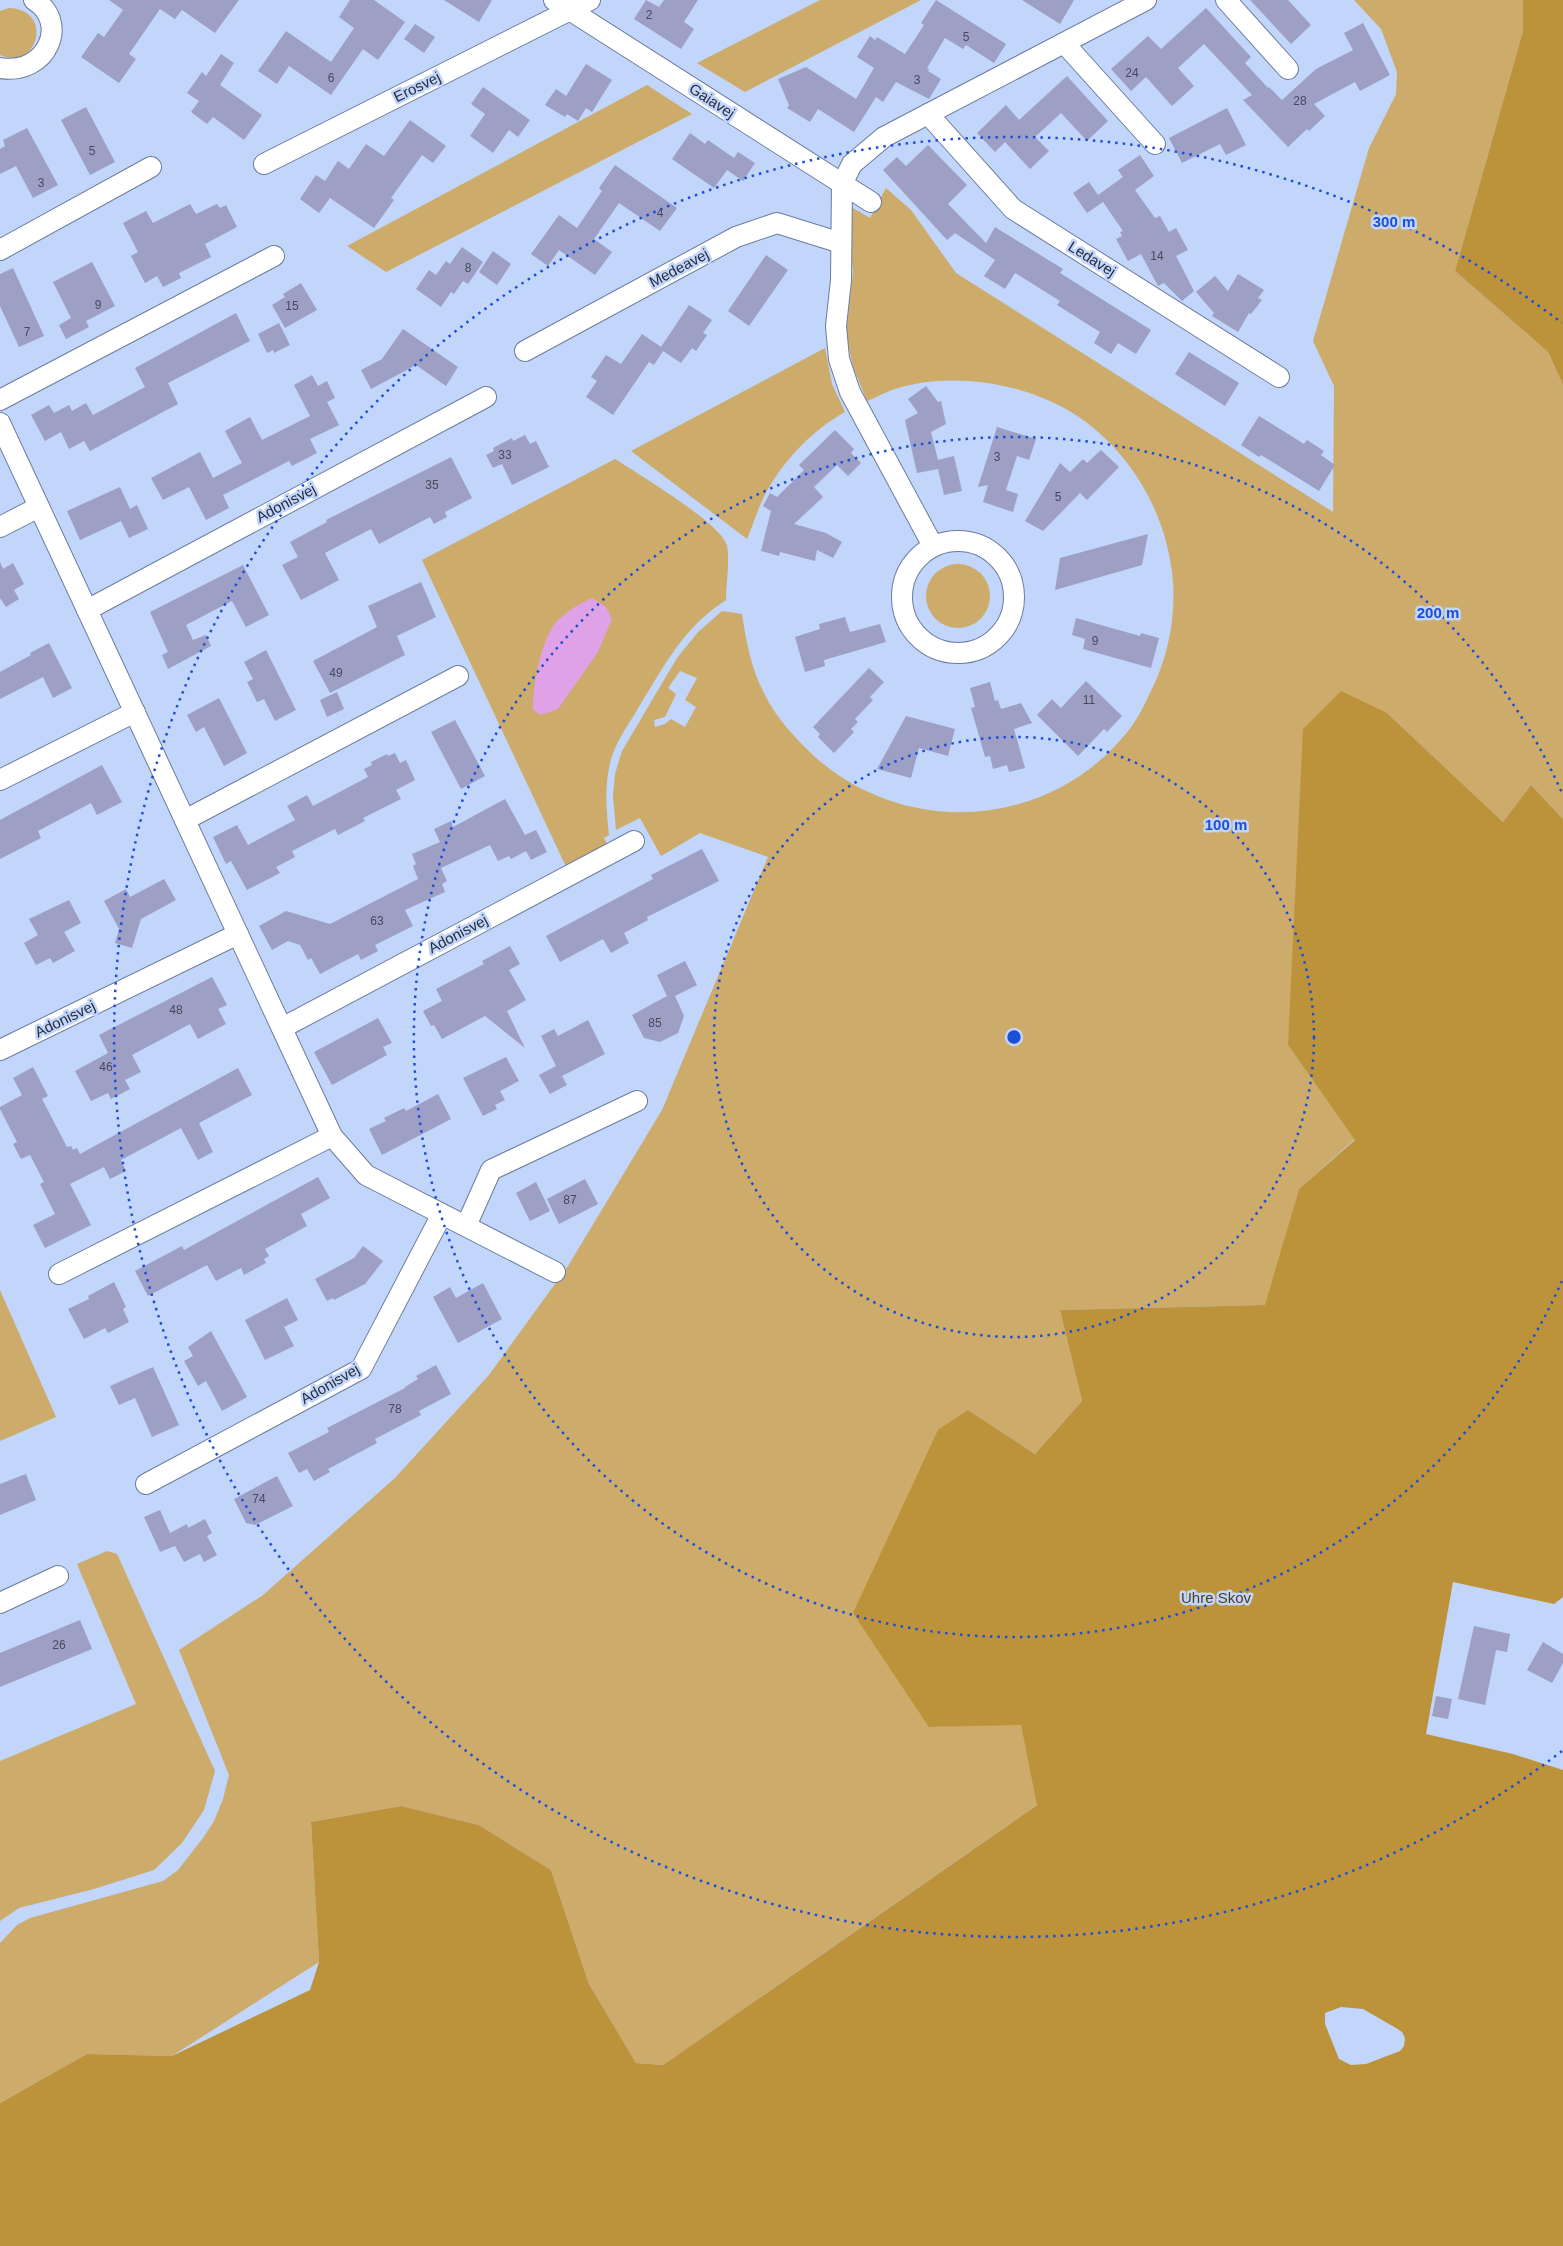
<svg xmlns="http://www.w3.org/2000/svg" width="1563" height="2246" font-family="Arial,sans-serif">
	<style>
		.green { fill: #ccab6b; fill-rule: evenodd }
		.forest { fill: #bc933a; fill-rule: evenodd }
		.water { fill: #e0a2e7 }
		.building { fill: #9e9fc5 }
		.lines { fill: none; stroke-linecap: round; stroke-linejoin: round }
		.minor-casing { stroke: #6b7c9d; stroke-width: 22 }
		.minor { stroke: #fff; stroke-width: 20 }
		.ring { fill: none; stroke: #1d4ed8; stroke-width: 2.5; stroke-dasharray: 2.5 5 }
		.labels { text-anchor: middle; stroke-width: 5; stroke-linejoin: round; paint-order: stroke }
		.number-label { font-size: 12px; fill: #444a5e }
		.street-label { font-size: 15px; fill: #262d3b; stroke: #c2d5fa }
		.park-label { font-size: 15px; fill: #4f3d19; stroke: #c2d5fa }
		.centre { fill: #1d4ed8; stroke: #c2d5fa; stroke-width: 2.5 }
		.ring-label { font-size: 15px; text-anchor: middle; font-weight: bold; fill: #1d4ed8; stroke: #c2d5fa; stroke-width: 5; stroke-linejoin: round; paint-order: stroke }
	</style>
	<rect width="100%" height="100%" fill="#c2d5fa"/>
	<g class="green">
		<polygon points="820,0 921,0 745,92 697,63"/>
		<path d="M1354,0H1523V31L1455,271L1548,352L1563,385V819L1531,785L1503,822L1387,713L1288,1045L1355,1139L1299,1189L1266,1305L1060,1310L1082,1401L1035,1454L968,1410L929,1727L1021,1724L1038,1804L663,2065L636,2063L589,1984L551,1870L479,1825L401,1806L311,1822L319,1962L172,2056L87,2054L0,2103V1943L17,1925L30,1918L163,1881L178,1870L203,1838L214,1821L223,1799L229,1775L179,1650L263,1595L395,1478L489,1375L568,1266L662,1110L768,857L700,833L661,856L640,818L616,830L613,796L615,774L622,751L677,658L698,632L722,611L742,614C746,640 751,669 764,693C776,718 795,738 815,757C907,839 1051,829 1128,731C1137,720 1144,706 1150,693C1170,654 1178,608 1171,565C1162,508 1132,457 1086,422C1036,384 952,369 892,390C884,393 875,398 867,401L853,367L846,334L853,272L850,238L851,207L870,218L886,188L911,210L956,273L1333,512L1334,386L1313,341L1369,148L1396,94L1397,72L1381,29ZM680,671L697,678L685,700L696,707L685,727L671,719L665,724L655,727L654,720L665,717L676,694L668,688Z"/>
		<path d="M9,8C55,10 37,72 0,55V11Z"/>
		<polygon points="647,85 692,114 386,272 347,246"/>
		<path d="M825,348L832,384L845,412C814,429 786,458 768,489C759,504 754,523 747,539L631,451Z"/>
		<path d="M615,459C636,473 723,524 727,546C730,562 726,583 726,600C683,628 666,663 640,705C631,721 618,738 612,756C604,782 606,808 609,835L604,838L609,848L568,871L422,560Z"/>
		<circle cx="958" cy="596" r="32"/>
		<polygon points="0,1290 56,1417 0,1441"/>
		<polygon points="107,1551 117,1554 215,1771 204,1810 182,1843 154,1870 94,1889 19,1908 0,1921 0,1761 136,1704 77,1564"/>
	</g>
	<g class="forest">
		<polygon points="1523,0 1563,0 1563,385 1548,352 1455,271 1523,31"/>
		<path d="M1341,691L1387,713L1503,822L1531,785L1563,819V1597L1554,1604L1453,1582L1426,1734L1513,1754L1563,1770V2246H0V2103L87,2054L172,2056L310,1990L319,1962L311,1822L401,1806L479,1825L551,1870L589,1984L636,2063L663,2065L1037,1805L1021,1725L929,1727L853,1613L938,1430L968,1410L1035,1454L1082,1401L1060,1310L1265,1305L1299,1189L1355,1140L1288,1045L1303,729ZM1341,2007L1363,2009L1396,2028L1402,2032L1405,2038L1404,2046L1400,2051L1379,2059L1366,2064L1351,2065L1339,2059L1325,2024V2013Z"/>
	</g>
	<path class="water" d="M592,598L606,607L612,619L598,652L558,709L541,715L533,710C532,687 541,639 557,621C567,611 579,604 592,598Z"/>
	<g class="building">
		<polygon points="109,0 239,0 215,33 182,10 175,19 160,9 129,54 136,59 119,83 81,57 98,33 104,37 123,10"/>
		<polygon points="350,0 374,0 405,22 378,60 363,49 331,95 289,66 277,84 258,71 286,31 331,62 354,28 339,17"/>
		<polygon points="444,0 492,0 479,22"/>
		<polygon points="646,0 659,7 664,0 698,0 684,22 694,29 681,49 634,19"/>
		<polygon points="936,0 1006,44 994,63 966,45 963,49 945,38 927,68 929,69 928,71 941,79 929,99 896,82 883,102 876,97 854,132 818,109 810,122 787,108 789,105 778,79 806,67 856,99 874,68 857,57 870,36 875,40 877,37 905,54 924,25 921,23"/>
		<polygon points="1022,0 1074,0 1060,24"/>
		<polygon points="1250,0 1288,0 1311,25 1291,44"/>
		<polygon points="1206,8 1251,57 1245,63 1268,88 1269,87 1282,100 1316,69 1353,50 1344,33 1363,23 1390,75 1360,91 1355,82 1314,104 1325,116 1309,131 1307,129 1288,147 1243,100 1252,95 1204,44 1178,68 1194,86 1172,106 1146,77 1131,91 1111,69 1148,36 1161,49"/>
		<polygon points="415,24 435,37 424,53 404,39"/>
		<polygon points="221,54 234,63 220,85 262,115 244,140 213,117 207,124 191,112 199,101 187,93 202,72 206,76"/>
		<polygon points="586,64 612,80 592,112 586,108 578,121 567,114 565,117 545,105 556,89 566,96"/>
		<polygon points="1067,76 1108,121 1087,141 1061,113 1035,137 1049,151 1030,169 1005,142 995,152 977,133 1006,105 1019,120"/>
		<polygon points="483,87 530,120 518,137 509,130 493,153 470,136 485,114 471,104"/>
		<polygon points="86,107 115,162 90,175 61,120"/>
		<polygon points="1227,108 1246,145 1226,155 1220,144 1182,163 1169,138"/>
		<polygon points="410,120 446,146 433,163 422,155 391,198 394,200 374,228 330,198 319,213 300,199 316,175 325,181 338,161 349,169 366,144 384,156"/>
		<polygon points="27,128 58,185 33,198 16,166 0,174 0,149 5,146 3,140"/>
		<polygon points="690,133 705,144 708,140 734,158 738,152 755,163 743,181 727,170 714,188 672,159"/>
		<polygon points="928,145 967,185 948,204 986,243 995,227 1063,269 1060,273 1151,330 1136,354 1118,343 1111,354 1094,343 1100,332 1057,305 1060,301 1015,273 1005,289 984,276 995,260 955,233 947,240 883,170 897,157 906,166"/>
		<polygon points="1140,155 1154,176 1135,190 1155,218 1160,216 1169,232 1176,228 1188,250 1176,256 1194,291 1182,301 1164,283 1158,286 1141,254 1128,261 1116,239 1122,236 1120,232 1123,231 1103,202 1087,213 1073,193 1089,182 1098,195 1123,177 1118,170"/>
		<polygon points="615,165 677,208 660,231 619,203 594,239 612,252 595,275 559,250 548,266 531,254 559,215 577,228 602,191 599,188"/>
		<polygon points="190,204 196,214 217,204 220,208 226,205 237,227 205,244 211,257 179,273 181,278 163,287 157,276 145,283 131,256 138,252 123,223 146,211 153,223"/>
		<polygon points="462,247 483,262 468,284 463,281 454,294 451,292 441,307 416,289 429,270 436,275 446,261 450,264"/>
		<polygon points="493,251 511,264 497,285 479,272"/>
		<polygon points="766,255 788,270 749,326 728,311"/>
		<polygon points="92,262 115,306 86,321 89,327 66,339 59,325 71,318 53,282"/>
		<polygon points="13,268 44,336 19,347 0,306 0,274"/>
		<polygon points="1238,274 1264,290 1258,298 1262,300 1251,314 1249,313 1238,332 1212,316 1214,313 1196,292 1215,276 1228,291"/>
		<polygon points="301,283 317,310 285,328 272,305 285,297 283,294"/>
		<polygon points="689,305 712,320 703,333 707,335 696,351 692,348 681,363 663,351 654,365 649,362 613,415 586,397 597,381 591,377 606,355 621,364 642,334 661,347"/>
		<polygon points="236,313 250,341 168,383 178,404 90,451 84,441 69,449 61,432 45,441 31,415 49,405 54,413 69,405 72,411 86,403 93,415 145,387 135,368"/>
		<polygon points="279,323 290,345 274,353 273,350 267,353 258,334"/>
		<polygon points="403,329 458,367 446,386 416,365 371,389 361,370 382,359"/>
		<polygon points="1189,352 1239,383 1225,406 1175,374"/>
		<polygon points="312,375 318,386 327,381 335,398 327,402 339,425 310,439 317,453 292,466 289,461 223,495 229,508 206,520 189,487 163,500 151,478 200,452 213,478 242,463 225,431 250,417 262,440 310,416 294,385"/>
		<polygon points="926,386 938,402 941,401 946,424 931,432 938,460 954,456 962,491 944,495 938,469 917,473 905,420 918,413 908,399"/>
		<polygon points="1259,416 1304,444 1307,440 1324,451 1321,455 1335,465 1319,491 1261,455 1259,457 1241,445"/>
		<polygon points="997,427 1036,439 1029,460 1017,456 1006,490 1018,494 1013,512 983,502 988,485 978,487"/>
		<polygon points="835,430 854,449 851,453 861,463 848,476 837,465 814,487 823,497 794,524 826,533 842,542 833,558 817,550 815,561 780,552 779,556 761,551 771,511 763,506 770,493 777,497 804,470 799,465"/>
		<polygon points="525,435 530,444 536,441 549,467 512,485 502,464 493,468 486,455 494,451 493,448 512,438 513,441"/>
		<polygon points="1101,450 1119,467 1087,500 1080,493 1043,531 1025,521 1060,463 1070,472 1083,459 1087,463"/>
		<polygon points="451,457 472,498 445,512 447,517 434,524 430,517 379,544 371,529 325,553 339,580 301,600 282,565 298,557 290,542 327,522 326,520"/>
		<polygon points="120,487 130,509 137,505 148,529 129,538 121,521 80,540 67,511"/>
		<polygon points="1148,534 1142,565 1055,590 1060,558"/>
		<polygon points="0,562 3,569 13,563 24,584 14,590 19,599 6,607 0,598"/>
		<polygon points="243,565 269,615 246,627 232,601 186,625 193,640 206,635 211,646 168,669 162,655 168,652 150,612"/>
		<polygon points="421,582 436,617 397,636 405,655 330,693 313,661 377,627 368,606"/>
		<polygon points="845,617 850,632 880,624 886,642 824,660 825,666 805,672 795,637 820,629 819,624"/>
		<polygon points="1076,618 1140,636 1141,633 1159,638 1151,668 1083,649 1085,639 1072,635"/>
		<polygon points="49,643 72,688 53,698 43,677 0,699 0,672 31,655 30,653"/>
		<polygon points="266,650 296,710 275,721 264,699 257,702 247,682 253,679 244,662"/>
		<polygon points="869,668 884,682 870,697 873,700 855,719 858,722 851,729 854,732 834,753 818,737 820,734 813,727"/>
		<polygon points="1086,681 1122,716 1107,732 1104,729 1078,756 1037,715 1052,699 1061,708"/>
		<polygon points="990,682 995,701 998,700 1001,709 1021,703 1032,723 1014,729 1025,768 1009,772 1007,765 993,769 990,756 985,757 971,708 975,707 970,688"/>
		<polygon points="337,692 344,709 327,717 320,700"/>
		<polygon points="219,698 247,753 224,766 204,727 196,732 187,715"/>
		<polygon points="906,716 955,729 948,756 919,748 911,778 877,769"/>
		<polygon points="455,720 485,776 461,789 431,732"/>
		<polygon points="395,753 400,763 406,760 415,780 396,790 401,799 363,818 365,821 338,835 335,829 292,851 295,857 276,867 280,873 247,890 231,861 226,864 213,837 237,825 248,845 295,820 287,806 307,795 313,806 368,777 364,769 372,765 371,762 387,754 388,756"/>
		<polygon points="102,765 122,802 97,815 91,803 38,831 41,838 0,859 0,820"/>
		<polygon points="505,799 525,835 536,830 547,852 531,860 526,851 511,859 509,856 498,861 490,845 441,868 447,881 442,884 445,892 405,910 413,926 375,945 378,951 361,960 358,954 320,974 311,958 308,960 300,945 288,941 272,950 259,926 286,911 330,924 418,879 413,866 416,864 412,854 440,842 434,829 451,821 453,827"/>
		<polygon points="702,849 719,881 647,917 648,920 624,933 629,943 611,953 603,939 560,962 546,936 653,879 651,875"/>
		<polygon points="164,879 176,900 141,919 132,948 115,943 119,929 104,901 126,889 130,897"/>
		<polygon points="69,900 81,923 64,932 75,951 53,963 50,958 36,965 24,943 38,935 29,919"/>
		<polygon points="510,946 520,964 509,970 526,1000 507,1011 525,1048 485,1016 442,1039 434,1025 431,1026 423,1011 442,1001 436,989 484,964 482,961"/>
		<polygon points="685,961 697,985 675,996 684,1016 678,1033 660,1042 644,1038 632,1015 667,996 657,975"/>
		<polygon points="212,977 227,1005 218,1009 226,1024 198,1039 190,1024 132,1055 141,1072 125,1080 130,1089 111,1099 108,1093 91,1101 75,1071 108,1053 99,1035"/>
		<polygon points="378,1018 392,1043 383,1047 387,1055 332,1085 314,1052"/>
		<polygon points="588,1020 605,1054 562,1076 567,1085 550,1094 539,1075 556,1066 541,1036 554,1029 558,1036"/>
		<polygon points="506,1057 519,1081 500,1091 505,1100 495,1105 497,1109 483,1116 463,1078"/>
		<polygon points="33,1067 48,1096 42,1099 67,1147 71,1146 73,1150 77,1148 80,1154 238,1068 252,1095 199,1123 213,1152 198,1160 181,1128 121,1160 126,1171 110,1179 104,1167 70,1184 91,1225 45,1248 33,1225 55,1214 40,1184 44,1182 30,1155 21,1159 13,1144 17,1142 0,1109 0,1107 22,1095 13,1078"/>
		<polygon points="438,1094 451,1119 382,1155 369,1129 386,1121 384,1118 404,1108 406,1111"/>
		<polygon points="318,1177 330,1198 301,1214 307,1226 265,1249 269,1256 264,1259 266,1263 244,1275 241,1268 216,1281 207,1265 148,1296 135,1271 182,1246 184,1250"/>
		<polygon points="585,1179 598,1204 559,1224 547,1199"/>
		<polygon points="536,1182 550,1211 530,1221 516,1193"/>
		<polygon points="363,1246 383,1261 365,1284 334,1300 333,1298 327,1301 315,1279 354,1258"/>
		<polygon points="114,1282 126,1307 123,1309 129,1322 108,1333 105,1328 84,1339 68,1309 89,1299 88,1296"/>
		<polygon points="483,1283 502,1319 458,1343 433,1297 450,1287 456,1298"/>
		<polygon points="287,1298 298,1320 284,1327 294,1346 265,1360 245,1320"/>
		<polygon points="211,1331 247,1397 222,1411 206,1381 198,1386 184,1361 193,1356 188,1347"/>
		<polygon points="436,1365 451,1394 419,1411 421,1415 375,1439 377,1443 328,1469 330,1472 314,1481 307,1469 299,1473 288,1453 329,1432 327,1428 405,1388 405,1387 418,1379 416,1376"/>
		<polygon points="153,1367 179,1425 152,1437 135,1398 119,1405 110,1386"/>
		<polygon points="26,1474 36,1500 0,1515 0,1484"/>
		<polygon points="277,1476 293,1506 255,1525 246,1523 234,1499"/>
		<polygon points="160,1510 170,1533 187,1524 188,1528 205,1519 212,1533 207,1536 217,1555 204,1562 200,1554 184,1562 175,1546 160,1552 144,1517"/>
		<polygon points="80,1620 92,1649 0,1687 0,1653"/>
		<polygon points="1474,1626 1510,1634 1507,1652 1496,1650 1485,1705 1458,1699"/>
		<polygon points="1543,1642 1563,1654 1563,1663 1552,1683 1527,1670"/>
		<polygon points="1436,1696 1452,1699 1448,1719 1432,1716"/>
	</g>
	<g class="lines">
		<defs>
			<g id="minor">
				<polyline points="554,0 871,202"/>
				<polyline points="1226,0 1288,69"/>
				<polyline points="1064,43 1155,144"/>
				<path d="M0,68C47,76 70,22 34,0"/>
				<polyline points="928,114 1013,209 1279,377"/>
				<polyline points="264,164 590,0"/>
				<polyline points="0,250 151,167"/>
				<polyline points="525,351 736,237 777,223 841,243"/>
				<polyline points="0,400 274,256"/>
				<polyline points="0,423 332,1136 366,1175 555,1272"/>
				<polyline points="0,527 39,507"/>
				<circle cx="958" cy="597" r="56"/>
				<polyline points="933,546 850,392 839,359 836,326 841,280 842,184 852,164 884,137 1146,0"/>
				<polyline points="87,610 486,397"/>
				<polyline points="0,780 135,712"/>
				<polyline points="185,820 458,676"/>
				<polyline points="282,1028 634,841"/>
				<polyline points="0,1050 238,934"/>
				<polyline points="466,1226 491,1170 637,1101"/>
				<polyline points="59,1274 332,1136"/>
				<polyline points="146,1484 361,1369 442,1214"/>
				<polyline points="0,1603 58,1576"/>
			</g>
		</defs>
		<use href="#minor" class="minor-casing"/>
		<use href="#minor" class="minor"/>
	</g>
	<g class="ring">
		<circle cx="1014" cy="1037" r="300"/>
		<path d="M1562 1281A600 600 0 1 1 1562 793"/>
		<path d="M1562 1751A900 900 0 1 1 1562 323"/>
	</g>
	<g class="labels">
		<g class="number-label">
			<text x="649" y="19">2</text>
			<text x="966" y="41">5</text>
			<text x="1132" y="77">24</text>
			<text x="331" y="82">6</text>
			<text x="917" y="84">3</text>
			<text x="1300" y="105">28</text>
			<text x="92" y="155">5</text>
			<text x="41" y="187">3</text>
			<text x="660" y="217">4</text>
			<text x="1157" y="260">14</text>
			<text x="468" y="272">8</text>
			<text x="98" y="309">9</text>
			<text x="292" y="310">15</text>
			<text x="27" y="336">7</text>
			<text x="505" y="459">33</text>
			<text x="997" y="461">3</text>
			<text x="432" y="489">35</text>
			<text x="1058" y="501">5</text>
			<text x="1095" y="645">9</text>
			<text x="336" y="677">49</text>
			<text x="1089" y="704">11</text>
			<text x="377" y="925">63</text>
			<text x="176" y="1014">48</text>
			<text x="655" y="1027">85</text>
			<text x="106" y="1071">46</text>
			<text x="570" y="1204">87</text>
			<text x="395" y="1413">78</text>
			<text x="259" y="1503">74</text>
			<text x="59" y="1649">26</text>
		</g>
		<g class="street-label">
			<text transform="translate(417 87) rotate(-26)" y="5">Erosvej</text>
			<text transform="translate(712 101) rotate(33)" y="5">Gaiavej</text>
			<text transform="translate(1092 259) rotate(32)" y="5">Ledavej</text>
			<text transform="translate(679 268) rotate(-28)" y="5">Medeavej</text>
			<text transform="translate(286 503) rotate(-28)" y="5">Adonisvej</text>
			<text transform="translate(458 934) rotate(-28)" y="5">Adonisvej</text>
			<text transform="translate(65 1019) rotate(-26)" y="5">Adonisvej</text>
			<text transform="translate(330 1384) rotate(-30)" y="5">Adonisvej</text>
		</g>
		<g class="park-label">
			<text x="1216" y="1603">Uhre Skov</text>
		</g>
	</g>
	<circle cx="1014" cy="1037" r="8" class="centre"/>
	<g class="ring-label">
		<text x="1394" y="227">300 m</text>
		<text x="1438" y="618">200 m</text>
		<text x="1226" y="830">100 m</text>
	</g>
</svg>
